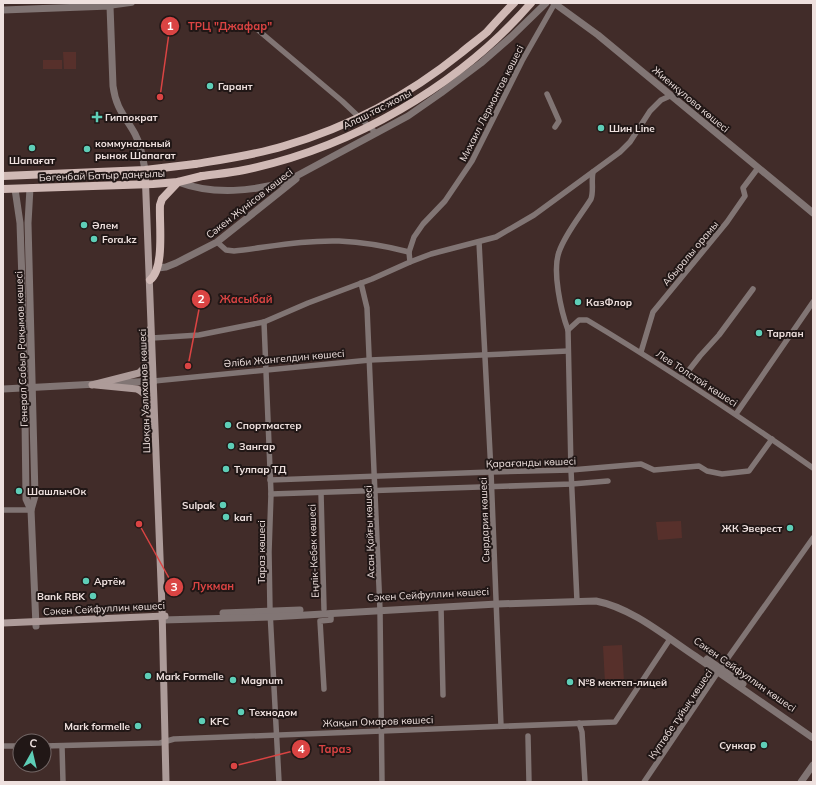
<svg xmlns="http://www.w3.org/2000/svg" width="816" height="785" font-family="Mulish,sans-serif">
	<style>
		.green { fill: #57302b }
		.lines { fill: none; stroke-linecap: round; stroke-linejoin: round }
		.minor { stroke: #817574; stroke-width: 5.5 }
		.tertiary { stroke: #817574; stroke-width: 7 }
		.secondary { stroke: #ad9b99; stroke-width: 7 }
		.primary { stroke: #d0b9b5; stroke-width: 8 }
		.primary-bridge { stroke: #d0b9b5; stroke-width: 8 }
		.poi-dot { fill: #5eceb7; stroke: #211716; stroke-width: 1.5 }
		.labels { text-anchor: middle; stroke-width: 4; stroke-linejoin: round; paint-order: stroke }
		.poi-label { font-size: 10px; font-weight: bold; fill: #eee0de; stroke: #211716; text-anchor: start }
		.street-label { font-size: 10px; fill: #eee0de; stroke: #211716 }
		.leader { fill: none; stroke: #da4443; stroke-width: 1.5 }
		.callout-dot { fill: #da4443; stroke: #211716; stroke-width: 1.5 }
		.mark-label { font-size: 12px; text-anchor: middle; font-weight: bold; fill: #fff }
		.callout-label { font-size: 11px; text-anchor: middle; font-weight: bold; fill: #da4443; stroke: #211716; stroke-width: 4; stroke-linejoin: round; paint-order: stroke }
	</style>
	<rect width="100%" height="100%" fill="#412c29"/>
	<g class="green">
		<polygon points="63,52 76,52 76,69 64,69"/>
		<rect x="43" y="60" width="19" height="9"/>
		<polygon points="681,521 682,538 658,540 656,522"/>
		<polygon points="622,645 624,682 605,683 603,646"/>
	</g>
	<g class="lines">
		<g class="minor">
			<polyline points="110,6 132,3"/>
			<polyline points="258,30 342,101 376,133"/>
			<polyline points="547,94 559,121 555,127"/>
			<path d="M217,242L226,250L234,251C269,247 304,240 339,241C362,242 386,246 409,252"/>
			<polyline points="479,242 491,472 501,726"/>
			<polyline points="410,262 431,254 496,237 534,215 620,152 630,142 650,111 661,100 670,96"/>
			<polyline points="361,283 367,308 380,610 382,782"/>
			<polyline points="264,322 271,494 269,552 270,611 279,782"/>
			<path d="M568,330L579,320H587C664,366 739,416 813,468"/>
			<polyline points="152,338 199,335 264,322 308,303 372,279 410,262 409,252 414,237 423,224 445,201 472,161 522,61 555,3"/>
			<polyline points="641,352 653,312 727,222 745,196 743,188 758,168"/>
			<polyline points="682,379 700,356 719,335 753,289"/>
			<polyline points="154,381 370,360 568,351"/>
			<polyline points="736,414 813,302"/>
			<polyline points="270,480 491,472 571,470 641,464 654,470 699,466 707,471 722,474 749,471 772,439"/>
			<polyline points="321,493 324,609"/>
			<polyline points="271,494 572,484 608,481"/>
			<polyline points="3,510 31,510"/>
			<path d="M577,601L571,470L568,330C561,311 552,271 559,252C565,234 581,215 591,199C594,190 591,181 593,172"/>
			<polyline points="441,607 443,695"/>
			<polyline points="324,689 320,621 331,620 331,613"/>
			<polyline points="579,723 582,732 585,782"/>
			<polyline points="528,736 529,782"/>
			<polyline points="3,746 20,746"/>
			<polyline points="44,746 160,743 174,739 615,722 670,639"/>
			<polyline points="62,746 63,782"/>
			<polyline points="644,782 718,672 813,538"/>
		</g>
		<g class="tertiary">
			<polyline points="554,3 598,35 813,213"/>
			<path d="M3,10L110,6L113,86C116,109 125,116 135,134C141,145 143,158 145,170"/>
			<path d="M178,182C212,195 255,192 289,180L408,116L441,93L481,63L511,37L546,3"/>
			<polyline points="30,188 28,223 35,496 31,510"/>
			<polyline points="15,189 20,223 24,339 26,499 31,510 36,626"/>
			<polyline points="158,268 166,267 176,263 217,242 296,179"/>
			<polyline points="3,389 154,381"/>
			<polyline points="223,613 300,610"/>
			<path d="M162,620L271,617L497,604L596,601C632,608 665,636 695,656C734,683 774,711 813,738"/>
			<polyline points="707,659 743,684"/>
			<polyline points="801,782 813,765"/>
		</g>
		<g class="secondary">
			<polyline points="145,170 162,608 166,782"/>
			<polyline points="92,385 139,373 145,367 147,339 150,329"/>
			<path d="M96,385L137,389C149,395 146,399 148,410C149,415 152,420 153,426"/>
			<polyline points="3,623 165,616"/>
		</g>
		<g class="primary">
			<polyline points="3,176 145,170 195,164"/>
			<polyline points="3,189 153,184 178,182 202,176"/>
			<path d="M150,280C165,268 159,224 160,205L162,199L178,182"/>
		</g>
		<g class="primary-bridge">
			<path d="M195,164C225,159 255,155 284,146C349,127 409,95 461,53C469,46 479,39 487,32C496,22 505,12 514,3"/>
			<path d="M202,176C216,174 230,173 244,170C351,148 459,86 531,3"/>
		</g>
	</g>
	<g class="poi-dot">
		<circle cx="210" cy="86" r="4"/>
		<path d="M95 111h4v4h4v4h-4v4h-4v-4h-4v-4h4z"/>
		<circle cx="601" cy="128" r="4"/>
		<circle cx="32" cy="148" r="4"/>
		<circle cx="87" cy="149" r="4"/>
		<circle cx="84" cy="225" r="4"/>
		<circle cx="94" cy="239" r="4"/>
		<circle cx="578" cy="302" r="4"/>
		<circle cx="759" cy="333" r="4"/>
		<circle cx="228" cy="425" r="4"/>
		<circle cx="231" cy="446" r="4"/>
		<circle cx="226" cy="469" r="4"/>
		<circle cx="19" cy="491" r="4"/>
		<circle cx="223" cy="505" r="4"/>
		<circle cx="226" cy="517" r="4"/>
		<circle cx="790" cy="528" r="4"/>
		<circle cx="86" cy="581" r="4"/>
		<circle cx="93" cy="596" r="4"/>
		<circle cx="148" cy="676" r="4"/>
		<circle cx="233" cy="680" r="4"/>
		<circle cx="570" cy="682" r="4"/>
		<circle cx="241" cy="712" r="4"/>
		<circle cx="202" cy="721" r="4"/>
		<circle cx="138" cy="726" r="4"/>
		<circle cx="764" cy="745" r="4"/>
	</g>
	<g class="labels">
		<g class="poi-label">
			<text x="218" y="90">Гарант</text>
			<text x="105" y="121">Гиппократ</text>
			<text x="609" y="132">Шин Line</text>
			<text x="95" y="147">коммунальный<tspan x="95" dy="12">рынок Шапагат</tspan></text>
			<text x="32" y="164" text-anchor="middle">Шапағат</text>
			<text x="92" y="229">Әлем</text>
			<text x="102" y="243">Fora.kz</text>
			<text x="586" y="306">КазФлор</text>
			<text x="767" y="337">Тарлан</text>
			<text x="236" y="429">Спортмастер</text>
			<text x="239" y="450">Зангар</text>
			<text x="234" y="473">Тулпар ТД</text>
			<text x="27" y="495">ШашлычОк</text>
			<text x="215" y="509" text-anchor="end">Sulpak</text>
			<text x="234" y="521">kari</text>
			<text x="782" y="532" text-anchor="end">ЖК Эверест</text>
			<text x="94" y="585">Артём</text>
			<text x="85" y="600" text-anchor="end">Bank RBK</text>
			<text x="156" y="680">Mark Formelle</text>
			<text x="241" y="684">Magnum</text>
			<text x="578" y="686">№8 мектеп-лицей</text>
			<text x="249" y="716">Технодом</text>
			<text x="210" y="725">KFC</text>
			<text x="130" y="730" text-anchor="end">Mark formelle</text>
			<text x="756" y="749" text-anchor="end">Сункар</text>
		</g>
		<g class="street-label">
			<text transform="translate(691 99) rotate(40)" y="4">Жиенқұлова көшесі</text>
			<text transform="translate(491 103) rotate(-63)" y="4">Михаил Лермонтов көшесі</text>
			<text transform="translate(377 109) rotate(-27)" y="4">Алаш тас жолы</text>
			<text transform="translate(102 175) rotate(-2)" y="4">Бөгенбай Батыр даңғылы</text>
			<text transform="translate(249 203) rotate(-38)" y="4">Сәкен Жүнісов көшесі</text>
			<text transform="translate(690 253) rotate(-50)" y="4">Абыралы орамы</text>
			<text transform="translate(21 349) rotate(-92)" y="4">Генерал Сабыр Рақымов көшесі</text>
			<text transform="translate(284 358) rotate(-5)" y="4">Әліби Жангелдин көшесі</text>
			<text transform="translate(697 378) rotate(33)" y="4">Лев Толстой көшесі</text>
			<text transform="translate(144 391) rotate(-92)" y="4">Шоқан Уәлиханов көшесі</text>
			<text transform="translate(531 462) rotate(-2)" y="4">Қарағанды көшесі</text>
			<text transform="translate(484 520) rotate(-92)" y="4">Сырдария көшесі</text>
			<text transform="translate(369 532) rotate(-92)" y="4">Асан Қайғы көшесі</text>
			<text transform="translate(313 551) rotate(-92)" y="4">Еңлік-Кебек көшесі</text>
			<text transform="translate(261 552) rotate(-90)" y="4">Тараз көшесі</text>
			<text transform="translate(428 594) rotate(-3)" y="4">Сәкен Сейфуллин көшесі</text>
			<text transform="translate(104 608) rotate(-3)" y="4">Сәкен Сейфуллин көшесі</text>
			<text transform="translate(745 674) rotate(35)" y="4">Сәкен Сейфуллин көшесі</text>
			<text transform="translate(680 714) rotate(-56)" y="4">Күлтөбе тұйық көшесі</text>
			<text transform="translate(378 721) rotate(-2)" y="4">Жақып Омаров көшесі</text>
		</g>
	</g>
	<path class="leader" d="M160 97L170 26M188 366L201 299M139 524L174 587M234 766L301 749"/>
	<g class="callout-dot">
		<circle cx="160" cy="97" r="4"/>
		<circle cx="188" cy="366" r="4"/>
		<circle cx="139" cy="524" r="4"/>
		<circle cx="234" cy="766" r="4"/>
		<circle cx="170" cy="26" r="10"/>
		<circle cx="201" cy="299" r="10"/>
		<circle cx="174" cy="587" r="10"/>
		<circle cx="301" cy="749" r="10"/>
	</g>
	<g class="mark-label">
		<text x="170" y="30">1</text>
		<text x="201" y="303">2</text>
		<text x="174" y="591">3</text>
		<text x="301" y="753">4</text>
	</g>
	<g class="callout-label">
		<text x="230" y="30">ТРЦ "Джафар"</text>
		<text x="246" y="303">Жасыбай</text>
		<text x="213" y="590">Лукман</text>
		<text x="335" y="753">Тараз</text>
	</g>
	<rect width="816" height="785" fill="none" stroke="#eee0de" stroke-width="8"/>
	<g transform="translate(32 753) rotate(8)"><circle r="19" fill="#211716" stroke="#736766"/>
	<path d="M0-3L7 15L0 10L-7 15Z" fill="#5eceb7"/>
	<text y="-6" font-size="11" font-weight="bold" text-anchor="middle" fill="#eee0de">С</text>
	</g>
</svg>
